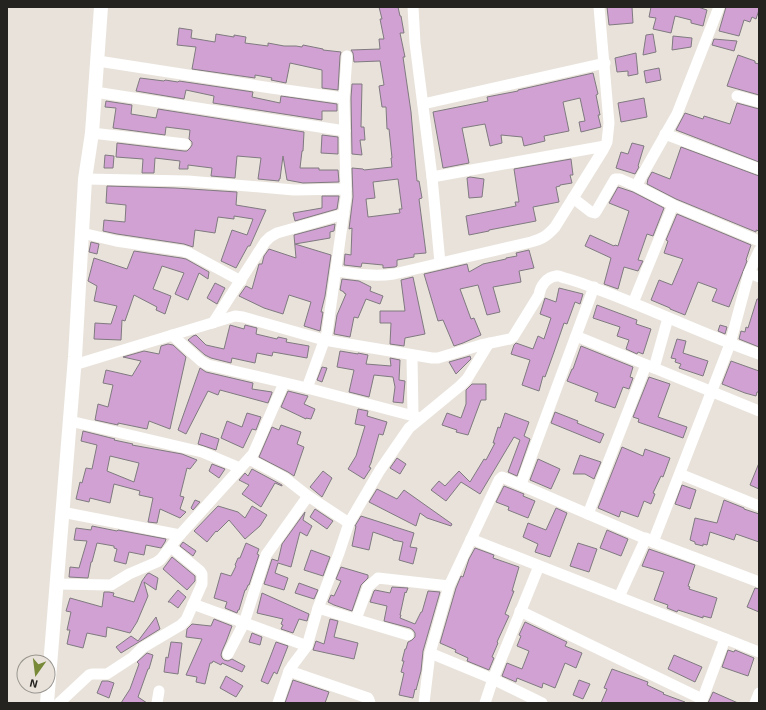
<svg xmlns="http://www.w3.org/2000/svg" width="766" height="710" font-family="'Exo 2',sans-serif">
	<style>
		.building { fill: #d0a1d2; stroke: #807a80; fill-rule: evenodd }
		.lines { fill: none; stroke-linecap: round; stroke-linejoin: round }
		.minor { stroke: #fff; stroke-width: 11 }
		.tertiary { stroke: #fff; stroke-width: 14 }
	</style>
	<rect width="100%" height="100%" fill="#e8e2da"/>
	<g class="building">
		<path d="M379,7H398L400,16H401L404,33H400L405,57H403L411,112L417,181H419L422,198L419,199L426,253L414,254V257L397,260V266L395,267L383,268V265L362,263L361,267L344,265L345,254L351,255L352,228L349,229L353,197L352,168L363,169L364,170L392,167L391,158H392L389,129H387L386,107H382L379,86L384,85L380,61L354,62L353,53L351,50L380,49L379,39H384L380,19H382ZM398,179L402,209H399L400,213L368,217L366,199L375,198L373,182Z"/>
		<polygon points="607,7 632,7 633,23 609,25"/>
		<polygon points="651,7 698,7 707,10 703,26 691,23 691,20 675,16 671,33 653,29 656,18 649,17"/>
		<polygon points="726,7 759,7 759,10 756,19 752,17 750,22 744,20 739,36 719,31"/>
		<polygon points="179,28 192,30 191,38 215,42 216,34 234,37 234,35 246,37 245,43 268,46 268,43 284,46 296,46 302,47 303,45 323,49 323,50 341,52 340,56 338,90 322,88 322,70 290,63 286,83 271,80 272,78 255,75 255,78 192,69 196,47 177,45"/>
		<polygon points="653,34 656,52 643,55 646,35"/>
		<polygon points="673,36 692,38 691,47 672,50"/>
		<polygon points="714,39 737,41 734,51 712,45"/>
		<polygon points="636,53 638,74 628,76 628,71 617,72 615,58"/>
		<polygon points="738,55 755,61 755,63 759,64 759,95 727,86"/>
		<polygon points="659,68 661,80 646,83 644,71"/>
		<polygon points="593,73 598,94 596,95 600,115 598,115 601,127 581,132 579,122 585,121 580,98 563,102 569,131 544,136 545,141 524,146 522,137 501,135 502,143 490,146 485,124 462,128 469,163 443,168 433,112 488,101 487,97 518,91 518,90"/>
		<polygon points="140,78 164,81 165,80 178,82 179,81 253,92 252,97 280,103 281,96 337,104 337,111 322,111 322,120 213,103 214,96 186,90 184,99 136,91"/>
		<polygon points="352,84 362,84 361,127 364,127 365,140 360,140 362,155 352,154 351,98"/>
		<polygon points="644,98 647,117 621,122 618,103"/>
		<polygon points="106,101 132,105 131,114 156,118 158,109 304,132 303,151 302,151 300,168 319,168 319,170 338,170 339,182 303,183 287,180 283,156 280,179 279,179 279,181 258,179 261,158 237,156 235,178 211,176 212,168 188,165 188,169 179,169 180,161 155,158 154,173 142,173 143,159 116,157 117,143 184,151 187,151 190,148 192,145 192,142 189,139 190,130 166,127 165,135 113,128 116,108 105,107"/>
		<polygon points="737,103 759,109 759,162 676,130 685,113 703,119 704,116 730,124"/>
		<polygon points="322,135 338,137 338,154 321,153"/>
		<polygon points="632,143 644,146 638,166 639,167 635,174 616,168 621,152 628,154"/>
		<polygon points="681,147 759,176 759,231 756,230 756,232 676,199 647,184 648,179 652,172 670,179"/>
		<polygon points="105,155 114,156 113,168 104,168"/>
		<polygon points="571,159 573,175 570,175 572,183 560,185 560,186 556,187 559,202 533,207 536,221 489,230 489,231 469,235 466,216 516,206 515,202 519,202 514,169"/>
		<polygon points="470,177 484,179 482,197 469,198 467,178"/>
		<polygon points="107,186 175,188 237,192 236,205 266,210 250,246 248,246 236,268 221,261 232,230 247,235 253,219 234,216 234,219 218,217 215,233 195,230 193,247 184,244 117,234 103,231 104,220 125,222 126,205 106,203"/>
		<polygon points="618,187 633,192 664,208 653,236 647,234 638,260 643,261 638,271 624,267 618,289 604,284 611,258 585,246 590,235 614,246 615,245 618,246 629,211 609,203"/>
		<polygon points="322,196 339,196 337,209 295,221 293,213 322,208"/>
		<polygon points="677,214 751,245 746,260 747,261 729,307 712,301 717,289 698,282 685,315 670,309 670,308 651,300 659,280 672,285 683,259 664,253 668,241 666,240"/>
		<polygon points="335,224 334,231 330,232 330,238 295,244 331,255 325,296 321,312 323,312 320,331 304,326 311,302 289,295 283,314 264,308 239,296 246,286 252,289 259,264 262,264 264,256 269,249 296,258 294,235"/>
		<polygon points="91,242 99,244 97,254 89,252"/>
		<polygon points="529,250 534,268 519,271 521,282 493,287 500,312 487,315 478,285 460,289 471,319 474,318 481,335 463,343 454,346 443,320 438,321 424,274 467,264 469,272 483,264 506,259 506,258 517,256 516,253"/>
		<polygon points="134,251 181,258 186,259 209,272 208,279 199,273 188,300 175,294 184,273 162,266 153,289 171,296 165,314 156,310 157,307 134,295 125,321 122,320 121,340 94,339 95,323 111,324 117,306 94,301 97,286 88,281 94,258 127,269"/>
		<polygon points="413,277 425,334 405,338 404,346 390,344 391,323 380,323 380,311 405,311 401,280"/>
		<polygon points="342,279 359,281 371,287 370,291 383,296 380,304 366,299 358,318 354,317 350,337 334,334 337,315 346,294 344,293 344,292 340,290"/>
		<polygon points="215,283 225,288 217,304 207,298"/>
		<polygon points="559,288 583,294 580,304 575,302 567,324 564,323 554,352 545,377 543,376 539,391 522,385 530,360 511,354 514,345 516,343 533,349 538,336 544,339 551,318 540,314 545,298 556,302"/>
		<polygon points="757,299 759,299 759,347 739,339 741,331 745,332 746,327 748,328"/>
		<polygon points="597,305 637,320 636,324 651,329 643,354 638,352 637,354 626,349 629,340 617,336 620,327 593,318"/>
		<polygon points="230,325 244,329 245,325 257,328 256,334 277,339 278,337 287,339 286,342 309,346 307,358 273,352 272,356 257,353 255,363 232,358 231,363 211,358 205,355 188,340 193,336 196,335 206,345 224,349"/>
		<polygon points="720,325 727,327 725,334 718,331"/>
		<polygon points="677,339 686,341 683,353 708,361 703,376 679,368 681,364 675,362 676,359 671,358"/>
		<polygon points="168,344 173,345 186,357 170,429 149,421 147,429 118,423 118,425 95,420 98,404 108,407 113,385 103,383 106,370 132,376 141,361 123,357 144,351 159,354 161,346"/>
		<polygon points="581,346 633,367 630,377 633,378 629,389 623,387 615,408 595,401 598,393 567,381 572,369 573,369"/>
		<polygon points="340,351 358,354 358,353 368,355 366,364 391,366 390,358 400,360 399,380 405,381 403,403 393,402 395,387 393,377 374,375 369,397 349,392 354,370 337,367"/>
		<polygon points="470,356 471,359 456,374 449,362"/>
		<polygon points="731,361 759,371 759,392 757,392 756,396 745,393 722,384"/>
		<polygon points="322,367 327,368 322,382 317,380"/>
		<polygon points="200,368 206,372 253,383 252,389 272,392 272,393 268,403 220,390 218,395 208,391 186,434 178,430"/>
		<polygon points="649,377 670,384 658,417 687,427 683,438 638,422 639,419 633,417"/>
		<polygon points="472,384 486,384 486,400 481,400 468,435 456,432 457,430 442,425 447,413 461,418 466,404 466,390"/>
		<polygon points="288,391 308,396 304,404 315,409 311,419 306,418 306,419 281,407"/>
		<polygon points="358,409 368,411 367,416 387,422 383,435 379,434 371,463 369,467 371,468 364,479 348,469 356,456 365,426 355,424"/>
		<polygon points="555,412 578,421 577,423 604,434 600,443 551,423"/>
		<polygon points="247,413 261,417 256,430 252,429 243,448 221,438 227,421 242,427"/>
		<polygon points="505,413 529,422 524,436 530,439 517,476 508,472 520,440 514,437 480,494 461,482 446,501 431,490 439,481 445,486 459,471 470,482 484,459 486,460 495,443 493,443 498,427 500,428"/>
		<polygon points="281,425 301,432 297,444 304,447 294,476 288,472 259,457 272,427 279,430"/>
		<path d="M83,431L115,439L114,440L133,444L132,445L182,454L197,460L190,469L187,468L180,496L184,497L180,509L186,512L180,518L160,509L157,523L148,522L153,498L139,495L140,491L114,484L110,503L90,498L89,502L76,499L80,482L82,483L86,468L92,469L97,445L81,441ZM110,456L139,463L134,482L107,471Z"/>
		<polygon points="201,433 219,439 216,450 198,444"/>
		<polygon points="622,447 643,456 645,449 670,458 663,477 661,476 653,493 655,494 651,504 644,501 638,517 621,511 619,517 598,508"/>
		<polygon points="580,455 601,462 594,479 585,474 573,474"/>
		<polygon points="397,458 406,464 400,474 390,468"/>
		<polygon points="538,459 560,469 551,489 530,480"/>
		<polygon points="759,463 759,489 750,485"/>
		<polygon points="212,464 225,469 219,478 209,471"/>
		<polygon points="252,469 282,485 282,486 275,483 261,507 242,494 249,485 239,480 245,473 248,476"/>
		<polygon points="323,471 332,478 322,497 310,487"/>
		<polygon points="682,485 696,490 690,509 675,504"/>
		<polygon points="504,486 524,494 523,496 535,501 528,518 508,510 509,507 496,502"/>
		<polygon points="377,489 397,499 404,490 452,524 451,526 427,518 420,513 416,526 369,502"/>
		<polygon points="195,500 200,502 193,510 191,508"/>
		<polygon points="724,500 744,508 744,509 759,514 759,542 736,534 734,540 710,532 707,545 703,544 703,546 695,544 695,542 690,540 695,518 717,523"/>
		<polygon points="218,506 238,512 245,518 252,506 267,515 260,526 245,539 229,520 217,532 216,531 207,542 194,531"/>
		<polygon points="556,508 567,513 550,557 535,552 538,544 523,537 528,523 546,530"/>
		<polygon points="315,509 333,521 327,529 310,517"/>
		<polygon points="305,512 303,520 312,526 307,536 300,532 291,567 278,563 275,573 288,578 284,590 264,584 272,559 278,561 282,544"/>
		<polygon points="361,516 414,533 410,547 417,548 413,564 399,560 403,542 393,540 393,539 373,532 369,550 352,546 356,526 355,526"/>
		<polygon points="92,526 117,531 118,530 166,539 165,542 161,548 146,545 144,555 129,552 126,564 114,561 117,549 114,548 114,546 97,543 92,562 91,562 88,578 69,577 70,567 79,568 87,541 74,540 76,528 91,530"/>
		<polygon points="607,530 628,539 621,556 600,548"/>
		<polygon points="183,542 196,551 193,556 180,546"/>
		<polygon points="246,543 259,549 257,554 259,555 249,585 248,585 246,590 245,590 239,610 238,610 237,613 225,608 227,602 214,598 221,573 231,576 236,566 235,565 238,558 240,558"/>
		<polygon points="578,543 597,549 589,572 570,566"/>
		<polygon points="475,548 494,555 493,558 519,567 512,591 514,591 505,614 509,616 497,642 498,643 492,657 494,658 489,670 467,661 468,658 455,652 456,650 440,643 456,588 461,576 463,577 469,559"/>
		<polygon points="649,549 695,565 688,586 690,587 689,589 717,598 711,618 703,616 703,618 678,610 677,612 667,608 668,605 654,600 664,572 642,566"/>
		<polygon points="311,550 330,557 323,576 304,570"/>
		<polygon points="172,557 195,576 195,581 187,590 163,569"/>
		<polygon points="341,567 368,575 368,578 361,585 352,611 334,605 328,602 331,595 334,596 341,581 336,579"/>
		<polygon points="149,573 158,578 156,590 144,582 148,596 137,622 130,633 107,627 106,637 87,633 83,648 67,644 70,630 67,630 71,612 66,611 70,598 102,607 104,592 109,592 114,593 113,596 134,602 142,581 147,574"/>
		<polygon points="299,583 318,590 314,599 295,593"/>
		<polygon points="392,587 408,588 406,593 405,592 400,615 401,615 400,618 415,624 421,612 422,612 428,591 440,592 423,651 421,671 416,690 415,689 413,698 399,695 404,673 401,672 404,661 402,661 405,649 406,649 408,642 412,640 415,637 415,633 413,630 410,628 384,621 387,606 370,602 374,591 375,590 390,593"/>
		<polygon points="755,588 759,589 759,612 747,607"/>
		<polygon points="178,590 186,597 178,608 170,602 168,602"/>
		<polygon points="262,593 309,614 307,621 299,619 293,633 281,629 283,625 281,624 283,619 257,613"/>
		<polygon points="156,617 160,629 121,653 116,647 131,636 138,641"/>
		<polygon points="214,619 232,626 226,642 222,651 221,655 222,658 224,660 228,661 232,659 245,666 242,672 222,663 221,665 213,661 212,663 210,663 205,684 196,682 197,677 186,675 202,639 186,637 187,629 192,624 211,626"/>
		<polygon points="330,619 338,621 334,637 358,643 354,659 313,650 316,641 324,644"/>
		<polygon points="525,622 567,642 565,646 582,653 576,668 565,663 555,688 543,683 542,688 517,678 516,682 502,676 507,663 522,669 529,651 517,646 521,636 519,635"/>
		<polygon points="252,633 262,637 260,645 249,642"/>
		<polygon points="171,642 182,643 178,674 164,672 166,657 168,658"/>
		<polygon points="276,642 288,646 277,674 274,672 268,684 261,681"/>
		<polygon points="728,650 734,652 735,650 754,658 748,676 722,667"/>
		<polygon points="147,653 153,655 149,669 148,669 138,697 147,703 121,703 130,689 139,664 137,662"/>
		<polygon points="674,655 702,667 695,682 668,669"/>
		<polygon points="612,669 648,682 647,685 664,693 663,694 685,702 685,703 601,703 607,689 604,688"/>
		<polygon points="226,676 243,686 236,697 220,688"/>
		<polygon points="293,680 329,692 325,703 285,703"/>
		<polygon points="579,680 590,684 583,699 573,695"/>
		<polygon points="102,681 108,681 114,683 109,698 97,693"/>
		<polygon points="713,692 738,703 708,703"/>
	</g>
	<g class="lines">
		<g class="minor">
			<polyline points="413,7 415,43 432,177 440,263"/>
			<polyline points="719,7 677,114 636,186 673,205 759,241"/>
			<polyline points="98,61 271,88 344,98"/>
			<polyline points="95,92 345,131"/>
			<polyline points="737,96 759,102"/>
			<polyline points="423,104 605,63"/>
			<polyline points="92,133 185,144"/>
			<polyline points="665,134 759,169"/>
			<polyline points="432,177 605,146"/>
			<polyline points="85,179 188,181 294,190 346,189"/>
			<polyline points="573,198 591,212 595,213 597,210 615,179 620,179 636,186"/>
			<polyline points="82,233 116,241 183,251 189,253 241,281"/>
			<path d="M336,271C356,274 374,277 394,274L531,242C542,239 547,236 555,227L603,150L607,142L609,123L599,7"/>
			<polyline points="749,273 759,277"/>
			<polyline points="633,303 673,205"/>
			<polyline points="213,323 265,242 270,237 277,233 344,214"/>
			<polyline points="172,335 201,361 208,365 307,388 421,418"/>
			<polyline points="576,336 759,411"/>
			<polyline points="412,355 413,416"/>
			<path d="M74,365L235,316L243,317L324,340L432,358H438L481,345L510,339L513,337L539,295C540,286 547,277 556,276C559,275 563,278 565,278C576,281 587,285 597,289C652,309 704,335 759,354"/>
			<polyline points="654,368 668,318"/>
			<polyline points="307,388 327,333 346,197 344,98 347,56"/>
			<polyline points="70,421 202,452 240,468"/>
			<polyline points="249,459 285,478 308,496 349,523"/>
			<polyline points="680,474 759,506"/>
			<polyline points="521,484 594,287"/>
			<polyline points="62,512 180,535"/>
			<polyline points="588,514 646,365"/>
			<polyline points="471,539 759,652"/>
			<polyline points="653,542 730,344 749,273 759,251"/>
			<polyline points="56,584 111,585 129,574 157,562 161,559 178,537 253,454 284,383"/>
			<polyline points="619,597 646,538"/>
			<polyline points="193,604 307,646"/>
			<polyline points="318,608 408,635"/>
			<polyline points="520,611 702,699"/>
			<polyline points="356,619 368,587 378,578 449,586"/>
			<polyline points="430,653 493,679 542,703"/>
			<polyline points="228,654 244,623 266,555 308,496"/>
			<polyline points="289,671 368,698 369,700 370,703"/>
			<polyline points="59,703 89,675 92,674 107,674 133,657 142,648 181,625 186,620 202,584 202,574 200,571 171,547"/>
			<polyline points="157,703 159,691"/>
			<polyline points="278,703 289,671 292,666 307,646 318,608 339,553 349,523 380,470 409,428 460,386 467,379 489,343"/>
			<polyline points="424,703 430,653 449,586 499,480 502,477 653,542 759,582"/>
			<polyline points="485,703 493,679 539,566"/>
			<polyline points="701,703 725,639"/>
			<polyline points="755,703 759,693"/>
		</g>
		<polyline class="tertiary" points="47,703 75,357 85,179 92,133 101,7"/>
	</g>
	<rect width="766" height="710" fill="none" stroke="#252320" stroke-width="16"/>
	<g transform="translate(36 674) rotate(194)"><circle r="19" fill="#e8e2da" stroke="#9a9690"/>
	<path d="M0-3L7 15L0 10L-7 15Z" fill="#788938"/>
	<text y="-6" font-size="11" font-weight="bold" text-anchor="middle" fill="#252320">N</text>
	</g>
</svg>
